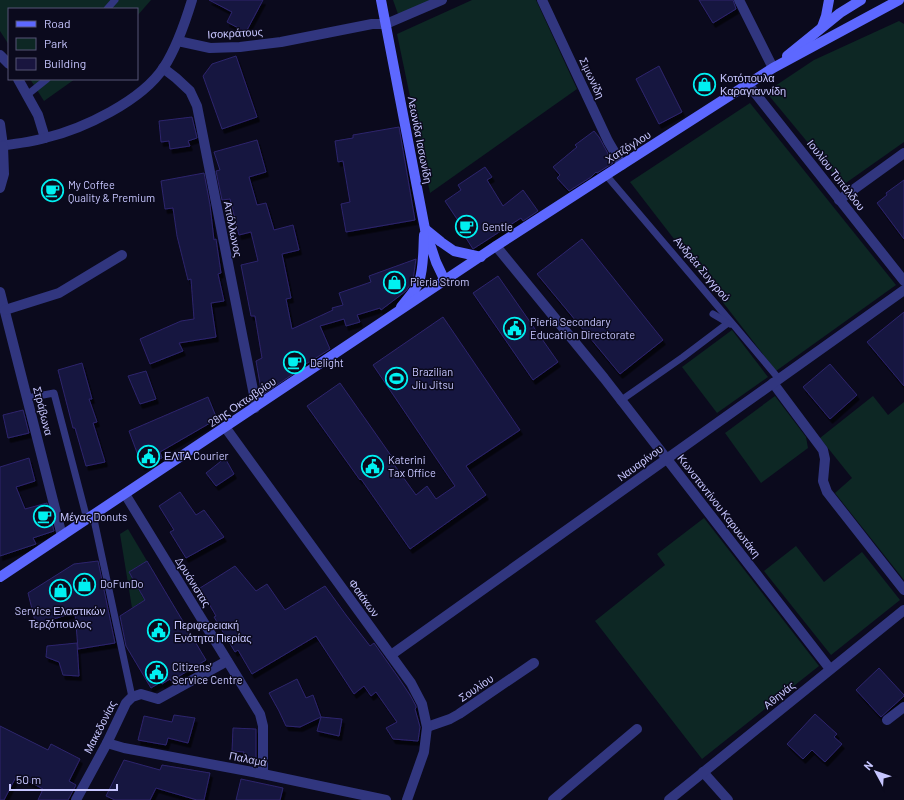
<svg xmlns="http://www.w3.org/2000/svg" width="904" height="800" font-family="Barlow,sans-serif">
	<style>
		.green { fill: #0d2724 }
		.building { fill: #19153f; stroke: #2c256d; filter: url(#shadow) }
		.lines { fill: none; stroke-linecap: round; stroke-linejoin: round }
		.service { stroke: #31367f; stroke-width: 7 }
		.pedestrian { stroke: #31367f; stroke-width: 10 }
		.minor { stroke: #31367f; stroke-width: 10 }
		.tertiary { stroke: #31367f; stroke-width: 10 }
		.secondary { stroke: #5d68ff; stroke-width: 10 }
		.labels { text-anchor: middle; stroke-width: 3; stroke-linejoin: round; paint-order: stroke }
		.street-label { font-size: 11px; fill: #c7c6ff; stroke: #0b0a1d }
		.poi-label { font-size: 11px; fill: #c7c6ff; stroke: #0b0a1d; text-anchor: start }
	</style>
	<defs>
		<filter id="shadow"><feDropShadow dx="2.5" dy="4.5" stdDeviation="0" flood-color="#0009"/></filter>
	</defs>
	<rect width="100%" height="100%" fill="#0b0a1d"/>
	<g class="green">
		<polygon points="0,0 151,0 137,16 137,9 9,9 9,45 0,31"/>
		<polygon points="393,0 434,0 398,14"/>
		<polygon points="472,0 536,0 577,89 430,193 397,34"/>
		<polygon points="899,21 904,24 904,142 843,185 766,92 814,60"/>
		<polygon points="30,79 75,79 44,101"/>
		<polygon points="750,103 896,285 776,371 630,182"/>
		<polygon points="732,330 768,377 717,413 682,367"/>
		<polygon points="775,396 806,437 808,448 761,483 725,433"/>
		<polygon points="873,396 888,415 904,402 904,580 835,493 852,478 820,438"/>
		<polygon points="704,518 819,666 702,759 595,621 665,565 657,554"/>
		<polygon points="128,529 147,561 129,572 145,600 132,608 120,534"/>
		<polygon points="796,546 824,582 862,552 900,600 831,655 764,571"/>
	</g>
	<g class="building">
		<polygon points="209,0 263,0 247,30 242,30 227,22 232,12"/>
		<polygon points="699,0 733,0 736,9 713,23"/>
		<polygon points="236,56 257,117 222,129 203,76 212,64"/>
		<polygon points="659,66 682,112 659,124 636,79"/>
		<polygon points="192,117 197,138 188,141 190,146 170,149 169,141 161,142 159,121"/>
		<polygon points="399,127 415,220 346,232 341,204 350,202 343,161 338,162 335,141 353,138 353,135"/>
		<polygon points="594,131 599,137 613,163 597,173 596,172 591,177 569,191 557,178 560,175 553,167 577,147 575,145"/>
		<polygon points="257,140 266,172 249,177 257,205 266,203 274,230 293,225 299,250 282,254 291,298 286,299 292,329 333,310 332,308 343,305 339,293 371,282 369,276 416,259 413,280 406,291 381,310 380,308 357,315 360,322 346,326 344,319 320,326 330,349 311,361 302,366 302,368 262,395 256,361 262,358 255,316 251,316 241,265 258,261 251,232 239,235 230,199 222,200 216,171 220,170 214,152"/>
		<polygon points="485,167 492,177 487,180 503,206 523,190 538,211 523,221 521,218 473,249 457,224 459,222 445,201 461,190 458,185"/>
		<polygon points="204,173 210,205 214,240 216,239 221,273 218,274 224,301 211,303 216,337 179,343 183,351 150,364 140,339 181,321 194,319 191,279 188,280 177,236 173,208 165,209 161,181"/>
		<polygon points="904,180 904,239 877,203 887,195 886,193"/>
		<polygon points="582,239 663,340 620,374 537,274"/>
		<polygon points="498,276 558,362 533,380 473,293"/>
		<polygon points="904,312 904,386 867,342"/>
		<polygon points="443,317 520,430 466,466 486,495 410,549 361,479 360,480 307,406 340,383 392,457 390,459 416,495 427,486 436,499 455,486 373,365"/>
		<polygon points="82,363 92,399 89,399 97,422 93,423 105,462 86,466 75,428 73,428 58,370"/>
		<polygon points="830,364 857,395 830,419 803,387"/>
		<polygon points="146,371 156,399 140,404 128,376"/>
		<polygon points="208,397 217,419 160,452 162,458 142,466 129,431"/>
		<polygon points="23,410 29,433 8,438 3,415"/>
		<polygon points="29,458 35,481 16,487 25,509 47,503 54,531 33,538 36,544 0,556 0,467"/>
		<polygon points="225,458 234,474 216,486 206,473"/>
		<polygon points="180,492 196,515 204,510 224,537 186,558 170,532 174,530 159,506"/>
		<polygon points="98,561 115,643 78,649 75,612 36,625 28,593 74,564"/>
		<polygon points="147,561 206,660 171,681 170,679 162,684 161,682 151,688 126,646 120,616 145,600 129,572"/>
		<polygon points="235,566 256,591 267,584 285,610 325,586 346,615 370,646 374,643 398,677 410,695 416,706 416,708 415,709 420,727 418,741 393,739 386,728 397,722 376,692 371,696 364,686 354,694 316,636 252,674 238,650 235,652 214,617 216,616 200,588"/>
		<polygon points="77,643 79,676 63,675 59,662 46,657 47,646"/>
		<polygon points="879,668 904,695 904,696 881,717 856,690"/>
		<polygon points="297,679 306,698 313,695 321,717 300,727 286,726 279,711 269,693"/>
		<polygon points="815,714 837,734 834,737 842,744 825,762 812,750 803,759 787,744"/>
		<polygon points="174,715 195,718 188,743 168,738 166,745 138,740 144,716 172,722"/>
		<polygon points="321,717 342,719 339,736 317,731"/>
		<polygon points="0,726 48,750 51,744 80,759 69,781 76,785 68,800 38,800 43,789 17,775 4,800 0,800"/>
		<polygon points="233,728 256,729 256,759 243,757 244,752 232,751"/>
		<polygon points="124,760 160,770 162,765 210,773 204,800 197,800 156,788 150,800 115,800 106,796"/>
		<polygon points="241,779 283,788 280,800 236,800"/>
	</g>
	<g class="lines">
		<g class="service">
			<polyline points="107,9 115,0"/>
			<polyline points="27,95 47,79"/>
			<polyline points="606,175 737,329 779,379"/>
			<polyline points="713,314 730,324"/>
			<polyline points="27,398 54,393 87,519"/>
			<polyline points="620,401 683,357 728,323"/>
			<polyline points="93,515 132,697"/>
		</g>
		<g class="pedestrian">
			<polyline points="178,41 210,48 240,47 281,42 372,24 386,24"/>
			<polyline points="0,292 62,536"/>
			<polyline points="5,310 59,293 122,255"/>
		</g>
		<g class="minor">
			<polyline points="542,0 608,141 622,165"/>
			<polyline points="739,0 773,68"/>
			<polyline points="386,24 442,0"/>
			<polyline points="0,55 9,64"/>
			<polyline points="163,68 176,78 190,91 197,106 254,395 255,408"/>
			<polyline points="18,79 38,115 45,138"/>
			<polyline points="0,124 3,146"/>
			<polyline points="839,200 904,153"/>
			<polyline points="496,246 604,378 830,669"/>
			<polyline points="773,383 823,450 825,459 823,481 827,492 904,590"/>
			<polyline points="125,494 260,714 263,726 263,774"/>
			<polyline points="391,655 904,290"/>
			<polyline points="887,720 904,707"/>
			<polyline points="427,727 450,719 459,714 534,663"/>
			<polyline points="107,743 124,748 263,774 386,800"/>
			<polyline points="703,772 728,800"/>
			<polyline points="76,800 107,743 126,703 132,697 141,694 158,699 227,661"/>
			<polyline points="553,800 637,729"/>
			<polyline points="669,800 904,610"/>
		</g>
		<g class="tertiary">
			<polyline points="748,84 904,281"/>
			<path d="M0,146C15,144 31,142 45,138C83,129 142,101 164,67C177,47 185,23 192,0"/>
			<polyline points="0,188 4,174 3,146"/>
			<polyline points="225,427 411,683 422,704 427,727 424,752 407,800"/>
		</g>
		<g class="secondary">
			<polyline points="381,0 425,229 436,262 445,281"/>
			<polyline points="822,27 826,16 829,0"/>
			<polyline points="787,56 840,13 861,0"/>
			<polyline points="425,229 441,242 454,251 481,257"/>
			<path d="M401,307C407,299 415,291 419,282C424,267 423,251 424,235"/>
			<polyline points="0,577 496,246 606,175 773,68 899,0"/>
		</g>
	</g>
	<defs>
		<symbol id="shop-ring" viewBox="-11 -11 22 22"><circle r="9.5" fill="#0b0a1d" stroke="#00f0f1" stroke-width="1.5"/><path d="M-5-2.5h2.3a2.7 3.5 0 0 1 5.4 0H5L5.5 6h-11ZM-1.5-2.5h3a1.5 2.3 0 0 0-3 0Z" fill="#00f0f1"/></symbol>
		<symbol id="cafe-ring" viewBox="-11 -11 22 22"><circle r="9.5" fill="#0b0a1d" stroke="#00f0f1" stroke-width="1.5"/><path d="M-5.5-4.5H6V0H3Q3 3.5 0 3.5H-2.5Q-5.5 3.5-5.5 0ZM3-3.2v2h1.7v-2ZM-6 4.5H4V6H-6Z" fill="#00f0f1"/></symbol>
		<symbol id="civic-ring" viewBox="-11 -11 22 22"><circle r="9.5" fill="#0b0a1d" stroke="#00f0f1" stroke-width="1.5"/><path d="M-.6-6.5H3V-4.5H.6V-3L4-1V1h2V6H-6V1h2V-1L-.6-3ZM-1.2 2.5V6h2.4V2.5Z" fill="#00f0f1"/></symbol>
		<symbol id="stadium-ring" viewBox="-11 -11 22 22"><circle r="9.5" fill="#0b0a1d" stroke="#00f0f1" stroke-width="1.5"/><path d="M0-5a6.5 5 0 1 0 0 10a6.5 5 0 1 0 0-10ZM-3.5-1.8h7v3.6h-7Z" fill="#00f0f1"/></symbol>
	</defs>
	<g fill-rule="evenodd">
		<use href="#shop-ring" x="692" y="72" width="25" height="25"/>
		<use href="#cafe-ring" x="40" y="178" width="25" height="25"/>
		<use href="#cafe-ring" x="454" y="214" width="25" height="25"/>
		<use href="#shop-ring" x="382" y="270" width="25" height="25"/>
		<use href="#civic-ring" x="502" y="316" width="25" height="25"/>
		<use href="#cafe-ring" x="282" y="350" width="25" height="25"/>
		<use href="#stadium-ring" x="384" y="366" width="25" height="25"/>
		<use href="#civic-ring" x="136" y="444" width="25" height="25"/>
		<use href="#civic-ring" x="360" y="454" width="25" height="25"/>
		<use href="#cafe-ring" x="32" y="504" width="25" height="25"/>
		<use href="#shop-ring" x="72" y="572" width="25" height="25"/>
		<use href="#shop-ring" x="48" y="578" width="25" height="25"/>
		<use href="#civic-ring" x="146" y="618" width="25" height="25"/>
		<use href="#civic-ring" x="144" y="660" width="25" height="25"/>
	</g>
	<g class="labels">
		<g class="street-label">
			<text transform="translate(235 33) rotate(-3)" y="4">Ισοκράτους</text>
			<text transform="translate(592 78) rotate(65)" y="4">Σιμωνίδη</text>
			<text transform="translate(420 140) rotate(79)" y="4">Λεωνίδα Ιασωνίδη</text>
			<text transform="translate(628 147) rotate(-32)" y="4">Χατζόγλου</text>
			<text transform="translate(836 175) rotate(52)" y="4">Ιουλίου Τυπάλδου</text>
			<text transform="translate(233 229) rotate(79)" y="4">Απόλλωνος</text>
			<text transform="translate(702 269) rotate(50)" y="4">Ανδρέα Συγγρού</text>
			<text transform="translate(242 402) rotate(-34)" y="4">28ης Οκτωβρίου</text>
			<text transform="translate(43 411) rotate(76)" y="4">Στράβωνα</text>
			<text transform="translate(640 463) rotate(-36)" y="4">Ναυαρίνου</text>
			<text transform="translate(719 506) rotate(52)" y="4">Κωνσταντίνου Καρυωτάκη</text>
			<text transform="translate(193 582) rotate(58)" y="4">Δρυάνιστας</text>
			<text transform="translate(364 598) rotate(54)" y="4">Φαιάκων</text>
			<text transform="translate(476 688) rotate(-34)" y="4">Σουλίου</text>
			<text transform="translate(779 695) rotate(-39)" y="4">Αθηνάς</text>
			<text transform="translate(100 727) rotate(-63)" y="4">Μακεδονίας</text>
			<text transform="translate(248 759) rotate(11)" y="4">Παλαμά</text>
		</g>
		<g class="poi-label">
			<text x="720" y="82">Κοτόπουλα<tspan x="720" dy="13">Καραγιαννίδη</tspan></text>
			<text x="68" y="189">My Coffee<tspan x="68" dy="13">Quality &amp; Premium</tspan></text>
			<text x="482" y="231">Gentle</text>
			<text x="410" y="286">Pieria Strom</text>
			<text x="530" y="326">Pieria Secondary<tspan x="530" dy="13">Education Directorate</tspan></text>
			<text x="310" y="367">Delight</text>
			<text x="412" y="376">Brazilian<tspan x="412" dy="13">Jiu Jitsu</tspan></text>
			<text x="164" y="460">ΕΛΤΑ Courier</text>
			<text x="388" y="464">Katerini<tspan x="388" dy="13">Tax Office</tspan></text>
			<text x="60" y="521">Μέγας Donuts</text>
			<text x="100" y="588">DoFunDo</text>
			<text x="60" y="615" text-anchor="middle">Service Ελαστικών<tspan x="60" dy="13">Τερζόπουλος</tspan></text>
			<text x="174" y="629">Περιφερειακή<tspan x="174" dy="13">Ενότητα Πιερίας</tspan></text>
			<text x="172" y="671">Citizens'<tspan x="172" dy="13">Service Centre</tspan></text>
		</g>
	</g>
	<rect x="8" y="8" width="130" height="72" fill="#0b0a1d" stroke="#565577"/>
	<rect x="16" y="21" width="20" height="6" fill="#5d68ff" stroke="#565577"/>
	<text x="44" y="28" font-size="12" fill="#c7c6ff">Road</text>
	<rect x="16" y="38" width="20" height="12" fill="#0d2724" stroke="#565577"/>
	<text x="44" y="48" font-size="12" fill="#c7c6ff">Park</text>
	<rect x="16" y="58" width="20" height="12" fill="#19153f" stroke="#565577"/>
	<text x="44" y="68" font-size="12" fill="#c7c6ff">Building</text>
	<g transform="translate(876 772) rotate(310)" stroke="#0b0a1d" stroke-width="3" paint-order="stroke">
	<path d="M0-3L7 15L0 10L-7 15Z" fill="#c7c6ff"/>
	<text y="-6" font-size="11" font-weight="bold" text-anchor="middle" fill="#c7c6ff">N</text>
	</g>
	<path d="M10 784v6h107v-6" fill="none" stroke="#c7c6ff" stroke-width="2"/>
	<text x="16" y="784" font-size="12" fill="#c7c6ff" stroke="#0b0a1d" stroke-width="3" paint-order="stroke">50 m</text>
</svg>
